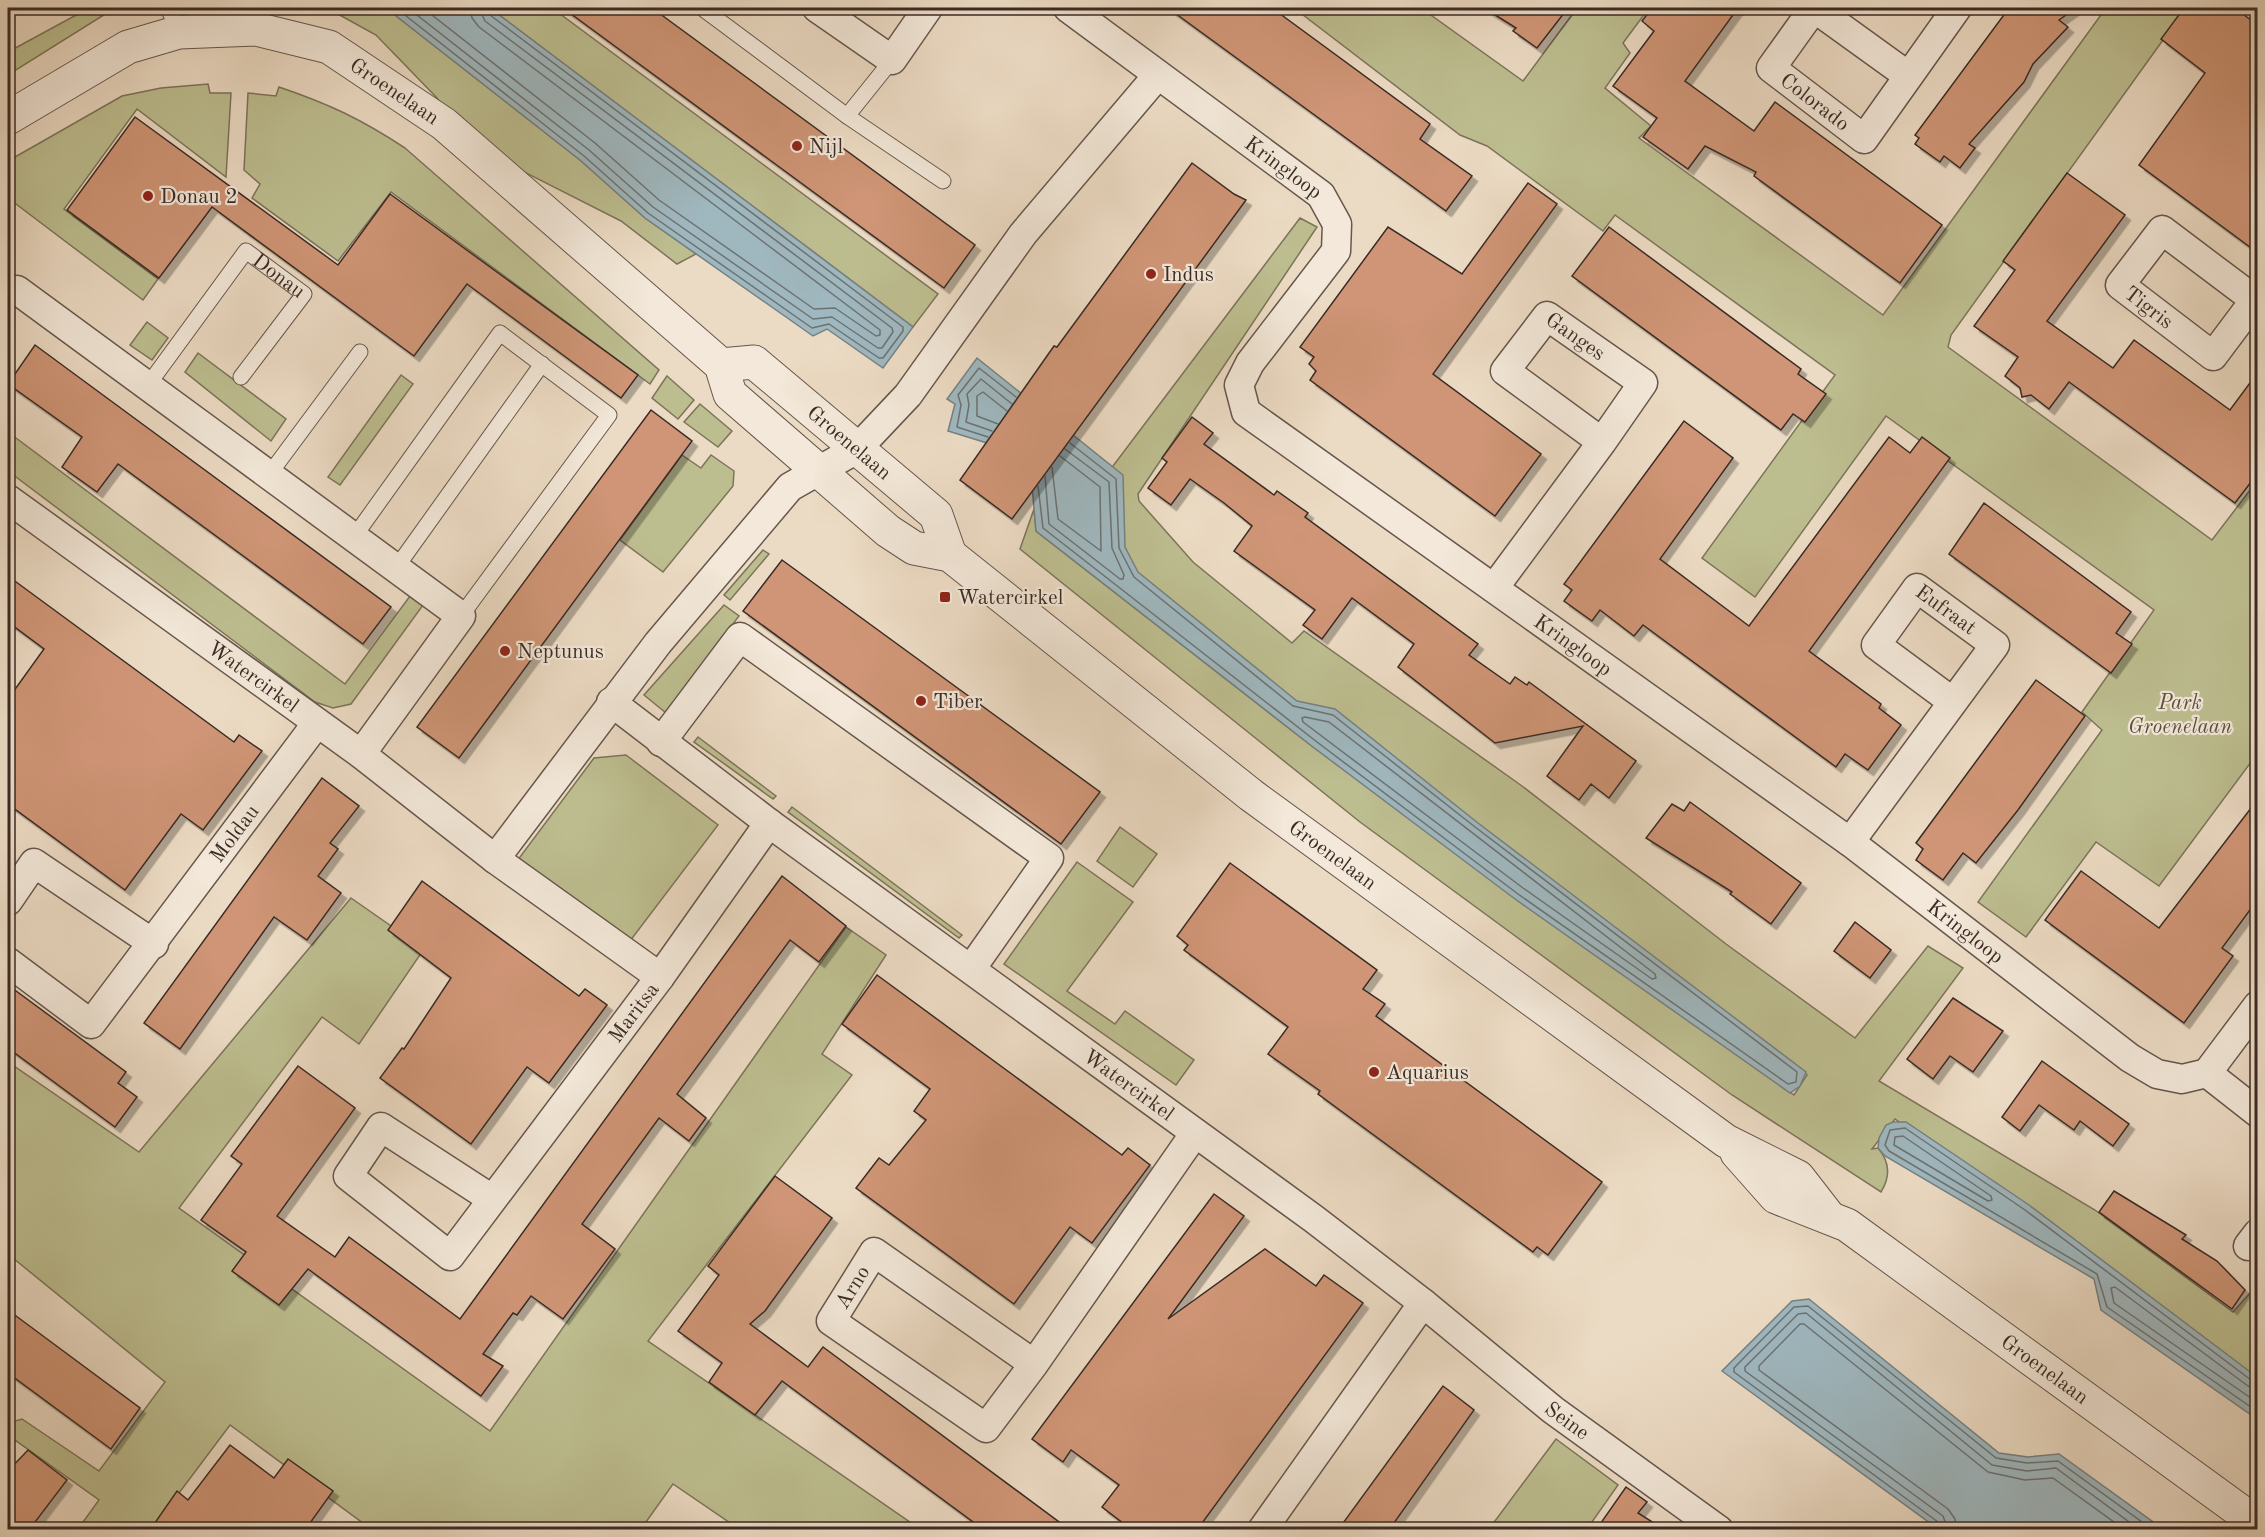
<svg xmlns="http://www.w3.org/2000/svg" width="2265" height="1537" font-family="'Old Standard TT',serif">
	<style>
		.green { fill: #bdbe90; stroke: #7c745a; stroke-width: 1.5 }
		.water { fill: #9fb8c0; stroke: #778082; stroke-width: 1.5 }
		.lines { fill: none; stroke-linecap: round; stroke-linejoin: round }
		.shore { stroke: #6c7272; stroke-width: 1.5 }
		.building { fill: #cf9576; stroke: #3a2b25; stroke-width: 1.5; filter: url(#shadow) }
		.service-casing { stroke: #66574d; stroke-width: 17 }
		.minor-casing { stroke: #66574d; stroke-width: 31 }
		.tertiary-casing { stroke: #66574d; stroke-width: 35 }
		.service { stroke: #f3e8d9; stroke-width: 15 }
		.minor { stroke: #f3e8d9; stroke-width: 28 }
		.tertiary { stroke: #f3e8d9; stroke-width: 33 }
		.poi-dot { fill: #8f2418; stroke: #f3e8d9; stroke-width: 2 }
		.labels { text-anchor: middle; stroke-width: 4.5; stroke-linejoin: round; paint-order: stroke }
		.street-label { font-size: 21px; fill: #3a2b25; stroke: #f3e8d9 }
		.poi-label { font-size: 21px; fill: #3a2b25; stroke: #f3e8d9; text-anchor: start }
		.park-label { font-size: 21px; font-style: italic; fill: #5b5040; stroke: #f3e8d9 }
	</style>
	<defs>
		<filter id="shadow"><feDropShadow dx="5.5" dy="5.5" stdDeviation="0" flood-color="#0004"/></filter>
	</defs>
	<rect width="100%" height="100%" fill="#ecdbc4"/>
	<filter id="stains"><feTurbulence type="fractalNoise" baseFrequency=".00333" numOctaves="4"/><feColorMatrix values="0 0 0 0 .2 0 0 0 0 .09 0 0 0 0 .02 0 0 0 .5 -.17"/></filter>
	<radialGradient id="worn" r=".72"><stop offset=".6" stop-color="#630" stop-opacity="0"/><stop offset="1" stop-color="#630" stop-opacity=".3"/></radialGradient>
	<g class="green">
		<polygon points="89,8 115,8 8,75 8,52"/>
		<polygon points="327,8 386,8 580,160 645,218 696,254 677,264 621,221 465,142 437,98 376,35"/>
		<polygon points="490,8 552,8 938,294 913,327"/>
		<polygon points="1294,8 1421,8 1523,81 1577,8 1649,8 1623,43 1630,53 1605,88 1651,126 1639,138 1883,315 2106,8 2186,8 1951,335 1948,347 2212,540 2257,481 2257,754 2159,886 2096,842 2026,937 1978,902 2102,730 2082,712 2154,610 1886,416 1755,597 1702,558 1835,375 1615,215 1603,231 1487,146 1460,135"/>
		<polygon points="208,84 210,93 231,93 226,177 137,109 64,209 158,279 143,300 8,198 8,161 122,96 161,88"/>
		<path d="M279,87C329,104 361,119 405,148L659,370L650,384L391,192L338,261L252,198L260,184L244,170L248,93L276,96Z"/>
		<path d="M1300,218L1317,227L1138,494L1139,501L1193,562L1292,643L1304,631L1522,786L1726,944L1855,1038L1928,946L1963,968L1879,1081L2095,1210L2233,1312L2250,1293L2257,1298V1380L2116,1273L1895,1119L1872,1149L1878,1148C1890,1162 1891,1176 1881,1192L1732,1095L1360,822L1020,549L1034,509L1036,531L1313,747L1794,1095L1807,1075L1630,943L1294,703L1134,574L1117,540L1110,470Z"/>
		<polygon points="147,322 168,338 152,360 130,345"/>
		<polygon points="198,353 286,419 271,441 185,372"/>
		<polygon points="401,375 413,384 340,485 328,477"/>
		<polygon points="667,376 694,400 678,419 652,398"/>
		<polygon points="700,404 732,431 718,447 684,422"/>
		<polygon points="8,432 345,684 413,592 426,601 351,704 333,708 315,702 8,471"/>
		<polygon points="682,455 701,468 711,455 734,471 733,486 663,572 620,540"/>
		<polygon points="763,550 769,554 730,600 724,595"/>
		<polygon points="724,605 739,616 666,713 644,695"/>
		<polygon points="698,737 776,796 773,799 694,742"/>
		<polygon points="626,755 718,825 630,941 517,861 594,758"/>
		<polygon points="792,807 962,935 959,938 788,812"/>
		<polygon points="1120,827 1157,854 1133,887 1097,861"/>
		<polygon points="1077,862 1133,902 1067,991 1115,1024 1125,1011 1194,1060 1176,1085 1004,964"/>
		<polygon points="351,898 424,949 359,1044 322,1017 179,1208 490,1431 846,927 886,955 822,1054 852,1075 648,1341 920,1529 739,1529 673,1484 641,1529 371,1529 230,1425 152,1529 78,1529 99,1500 8,1435 8,1423 22,1419 99,1471 165,1382 8,1254 8,1062 139,1152"/>
		<polygon points="1556,1439 1618,1485 1587,1529 1489,1529"/>
	</g>
	<g class="water">
		<polygon points="386,8 490,8 913,327 883,368 827,329 813,336 645,218 580,160"/>
		<polygon points="977,358 1123,475 1125,547 1138,572 1297,701 1335,709 1478,823 1806,1072 1800,1086 1790,1093 1515,899 1313,747 1036,531 1031,475 987,443 948,431 955,404 947,399"/>
		<polygon points="1893,1122 1906,1122 2029,1205 2257,1377 2257,1419 2101,1310 2094,1279 1885,1156 1878,1148 1879,1138 1886,1125"/>
		<polygon points="1809,1299 1999,1453 2028,1457 2059,1454 2163,1529 1938,1529 1722,1371 1792,1301"/>
	</g>
	<g class="lines">
		<g class="shore">
			<polyline points="396,8 584,156 648,213 812,328 829,324 879,358 883,358 903,331 903,327 490,15 487,8"/>
			<polyline points="408,8 589,150 653,207 813,319 832,317 878,348 882,348 893,332 892,328 485,21 479,8"/>
			<polyline points="423,8 595,143 659,200 814,309 835,308 876,336 880,335 880,330 479,27 472,18 470,8"/>
			<polyline points="998,424 977,416 977,396 983,392 1007,411"/>
			<polyline points="992,431 966,422 969,405 967,394 981,379 1012,404"/>
			<polyline points="988,437 957,427 961,405 958,395 979,368 1016,397"/>
			<polyline points="1052,467 1058,519 1101,551 1100,487 1060,456"/>
			<polyline points="1045,476 1049,524 1120,579 1123,579 1124,575 1112,548 1109,482 1065,449"/>
			<polyline points="1038,486 1043,528 1317,742 1518,894 1788,1084 1796,1082 1797,1072 1475,827 1333,715 1293,706 1134,577 1119,548 1116,479 1070,443"/>
			<polygon points="1305,717 1329,722 1655,974 1656,978 1652,979 1523,888 1303,722 1302,718"/>
			<polygon points="1903,1136 1991,1196 1992,1200 1988,1201 1894,1145 1895,1137"/>
			<polyline points="2258,1381 2251,1380 2025,1210 1905,1128 1890,1130 1885,1145 1889,1151 2097,1274 2107,1307 2258,1412"/>
			<polyline points="2258,1389 2248,1386 2115,1287 2111,1288 2114,1303 2258,1403"/>
			<polyline points="1941,1530 1938,1522 1734,1372 1734,1368 1794,1307 1808,1306 1996,1458 2027,1463 2058,1461 2153,1530"/>
			<polyline points="1948,1530 1943,1516 1745,1371 1745,1367 1798,1314 1806,1313 1992,1465 2027,1471 2056,1468 2140,1530"/>
			<polyline points="1957,1530 1955,1519 1948,1509 1759,1370 1759,1366 1800,1324 1804,1324 1988,1472 2025,1480 2053,1478 2125,1530"/>
		</g>
	</g>
	<g class="building">
		<polygon points="563,8 652,8 975,245 944,288"/>
		<polygon points="1168,8 1272,8 1430,124 1420,139 1472,176 1446,211"/>
		<polygon points="1484,8 1568,8 1537,48 1513,31 1516,28"/>
		<polygon points="1652,8 1738,8 1685,81 1754,131 1775,102 1942,225 1900,283 1754,176 1756,172 1705,146 1688,169 1643,137 1657,118 1613,86 1654,31 1642,21"/>
		<polygon points="2009,8 2076,8 2059,20 2068,27 2033,64 2024,82 1969,144 1975,148 1960,168 1944,156 1940,162 1915,144 1919,138 1915,135"/>
		<polygon points="2184,8 2234,8 2258,25 2258,253 2139,165 2205,73 2161,39"/>
		<polygon points="135,117 338,265 390,194 638,375 621,398 467,284 414,356 212,207 159,278 67,210"/>
		<polygon points="1192,163 1234,194 1246,200 1012,519 960,480 1054,346 1057,347"/>
		<polygon points="2067,173 2125,215 2047,321 2113,368 2134,340 2230,410 2258,372 2258,473 2235,503 2069,382 2049,409 2031,395 2022,397 2020,388 2005,376 2018,357 1974,326 2015,270 2003,261"/>
		<polygon points="1528,183 1557,204 1433,374 1541,454 1495,516 1310,380 1316,371 1309,364 1314,357 1300,347 1388,227 1462,274"/>
		<polygon points="1609,227 1801,369 1798,374 1826,394 1805,422 1793,414 1781,430 1572,276"/>
		<polygon points="35,345 391,607 363,644 118,464 97,492 62,467 82,437 8,384"/>
		<polygon points="651,410 692,441 459,758 417,727"/>
		<polygon points="1192,417 1213,433 1204,444 1274,495 1277,491 1308,513 1305,517 1478,644 1469,655 1510,684 1515,677 1527,685 1529,682 1636,761 1609,798 1591,784 1579,800 1547,776 1583,726 1495,743 1398,667 1414,644 1352,598 1322,639 1303,625 1315,610 1234,551 1252,526 1224,503 1190,479 1171,505 1148,488 1167,462 1162,458"/>
		<polygon points="1684,421 1733,458 1660,559 1749,626 1889,437 1910,453 1922,437 1950,458 1809,651 1881,704 1879,708 1901,725 1868,770 1845,754 1836,767 1643,625 1634,636 1600,610 1592,621 1564,601 1572,590 1564,584"/>
		<polygon points="1984,503 2131,612 2116,633 2132,644 2111,673 1949,554"/>
		<polygon points="782,560 1100,792 1061,844 743,611"/>
		<polygon points="8,576 234,742 239,735 262,751 203,830 181,814 125,890 8,804 8,699 44,649 8,622"/>
		<polygon points="2036,680 2085,716 2018,810 1976,863 1963,853 1943,880 1916,860 1923,849 1916,843"/>
		<polygon points="322,778 359,806 330,843 338,849 318,876 341,893 307,940 274,917 180,1049 144,1023"/>
		<polygon points="2258,799 2258,899 2222,948 2233,956 2184,1023 2045,920 2081,871 2159,928"/>
		<polygon points="1690,802 1801,883 1771,924 1730,894 1732,892 1646,838 1672,804 1684,811"/>
		<polygon points="1230,863 1377,970 1363,989 1385,1004 1376,1016 1602,1182 1548,1255 1537,1247 1533,1252 1318,1094 1320,1091 1268,1054 1288,1027 1184,950 1188,945 1177,936"/>
		<polygon points="782,876 846,926 819,962 790,940 677,1094 706,1118 689,1141 659,1118 582,1224 615,1249 563,1319 531,1296 517,1315 513,1313 483,1354 503,1366 481,1396 308,1269 279,1305 232,1271 246,1252 201,1220 242,1164 231,1156 298,1066 355,1108 277,1216 335,1257 349,1237 460,1319"/>
		<polygon points="422,881 579,996 585,989 607,1005 549,1083 527,1067 471,1144 380,1078 402,1048 404,1049 451,978 388,930"/>
		<polygon points="1855,922 1891,950 1870,978 1834,951"/>
		<polygon points="877,975 1122,1155 1128,1148 1150,1165 1092,1243 1070,1227 1014,1304 856,1188 879,1158 889,1165 926,1120 914,1111 930,1089 842,1024"/>
		<polygon points="8,985 126,1072 118,1083 137,1097 115,1127 8,1048"/>
		<polygon points="1953,998 2003,1031 1973,1072 1950,1056 1933,1079 1907,1059"/>
		<polygon points="2042,1061 2129,1124 2113,1146 2080,1121 2074,1130 2039,1105 2020,1131 2002,1117"/>
		<polygon points="775,1176 832,1218 765,1311 750,1324 808,1367 823,1347 1070,1530 984,1530 782,1381 755,1415 709,1382 722,1363 678,1331 719,1275 708,1266"/>
		<polygon points="2114,1191 2186,1235 2182,1239 2217,1261 2245,1290 2232,1309 2099,1212"/>
		<polygon points="1214,1194 1244,1216 1168,1319 1265,1249 1316,1286 1324,1275 1363,1303 1197,1530 1132,1530 1102,1507 1119,1485 1071,1450 1063,1462 1032,1439"/>
		<polygon points="8,1310 140,1408 111,1449 8,1373"/>
		<polygon points="1443,1386 1474,1410 1389,1530 1338,1530"/>
		<polygon points="230,1445 274,1478 288,1459 333,1491 305,1530 150,1530 177,1491 188,1500"/>
		<polygon points="28,1450 67,1480 29,1530 8,1530 8,1471"/>
		<polygon points="1626,1487 1647,1502 1638,1513 1665,1530 1596,1530"/>
	</g>
	<g class="lines">
		<defs>
			<g id="service">
				<polyline points="168,8 179,32"/>
				<polyline points="702,8 847,116 943,181"/>
				<polyline points="847,116 892,60"/>
				<path id="s1" d="M148,385L246,251L304,294L241,377"/>
				<polyline points="268,476 360,352"/>
				<polyline points="354,537 500,333 609,415 461,616"/>
				<polyline points="396,568 542,364"/>
			</g>
			<g id="minor">
				<polyline points="817,8 892,60 928,8"/>
				<path id="s2" d="M1068,8L1321,195L1337,224L1336,251L1250,363L1239,385L1246,412L1850,842L2130,1058L2157,1074L2182,1079L2207,1073L2258,1005"/>
				<path id="s3" d="M1907,75L1814,8L1771,68L1864,139L1957,8"/>
				<polyline points="17,290 461,616 361,754"/>
				<path id="s4" d="M2255,300L2162,230L2120,285L2213,356L2255,300L2258,297"/>
				<path id="s5" d="M8,499L361,754L495,859L658,643L790,487L857,449L908,395L1023,234L1157,76"/>
				<path id="s6" d="M1494,588L1602,442L1505,371L1547,316L1643,383L1602,442"/>
				<path id="s7" d="M611,702L769,823L1314,1219L1423,1303L1262,1530"/>
				<polyline points="661,742 740,637 1049,858 971,969"/>
				<path id="s8" d="M1850,842L1953,702L1876,645L1917,588L1995,645L1953,702"/>
				<polyline points="495,859 660,977"/>
				<polyline points="8,901 34,863 154,944"/>
				<path id="s9" d="M8,962L91,1024L317,723"/>
				<polyline points="2207,1073 2258,1113"/>
				<path id="s10" d="M492,1199L381,1127L348,1176L450,1256L660,977L769,823"/>
				<polyline points="2248,1246 2258,1233"/>
				<path id="s11" d="M1423,1303L1553,1410L1719,1530"/>
				<polyline points="1034,1364 874,1252 831,1321 986,1428 1034,1364 1195,1133"/>
			</g>
			<g id="tertiary">
				<path id="s12" d="M8,118L128,47L179,32L256,29L329,47L444,124L721,365L730,394L888,531L914,548L950,555L1251,795L1726,1141L1798,1177L1829,1217"/>
				<path id="s13" d="M721,365L754,362L936,515L950,555"/>
				<path id="s14" d="M1737,1153L1776,1197L1847,1225L2258,1524"/>
			</g>
		</defs>
		<use href="#service" class="service-casing"/>
		<use href="#minor" class="minor-casing"/>
		<use href="#tertiary" class="tertiary-casing"/>
		<use href="#service" class="service"/>
		<use href="#minor" class="minor"/>
		<use href="#tertiary" class="tertiary"/>
	</g>
	<g class="poi-dot">
		<circle cx="797" cy="146" r="6"/>
		<circle cx="148" cy="196" r="6"/>
		<circle cx="1151" cy="274" r="6"/>
		<rect x="939" y="591" width="12" height="12" rx="3"/>
		<circle cx="505" cy="651" r="6"/>
		<circle cx="921" cy="701" r="6"/>
		<circle cx="1374" cy="1072" r="6"/>
	</g>
	<g class="labels">
		<g class="street-label">
			<text dy="7" stroke="none"><textPath href="#s12" startOffset="424">Groenelaan</textPath></text>
			<text dy="7" stroke="none"><textPath href="#s3" startOffset="244">Colorado</textPath></text>
			<text dy="7" stroke="none"><textPath href="#s2" startOffset="268">Kringloop</textPath></text>
			<text dy="7" stroke="none"><textPath href="#s1" startOffset="207">Donau</textPath></text>
			<text dy="7" stroke="none"><textPath href="#s4" startOffset="222">Tigris</textPath></text>
			<text dy="7" stroke="none"><textPath href="#s6" startOffset="406">Ganges</textPath></text>
			<text dy="7" stroke="none"><textPath href="#s13" startOffset="158">Groenelaan</textPath></text>
			<text dy="7" stroke="none"><textPath href="#s8" startOffset="376">Eufraat</textPath></text>
			<text dy="7" stroke="none"><textPath href="#s2" startOffset="970">Kringloop</textPath></text>
			<text dy="7" stroke="none"><textPath href="#s5" startOffset="303">Watercirkel</textPath></text>
			<text dy="7" stroke="none"><textPath href="#s9" startOffset="342">Moldau</textPath></text>
			<text dy="7" stroke="none"><textPath href="#s12" startOffset="1644">Groenelaan</textPath></text>
			<text dy="7" stroke="none"><textPath href="#s2" startOffset="1456">Kringloop</textPath></text>
			<text dy="7" stroke="none"><textPath href="#s10" startOffset="626">Maritsa</textPath></text>
			<text dy="7" stroke="none"><textPath href="#s7" startOffset="644">Watercirkel</textPath></text>
			<text transform="translate(852 1287) rotate(-58)" y="7">Arno</text>
			<text dy="7" stroke="none"><textPath href="#s14" startOffset="380">Groenelaan</textPath></text>
			<text dy="7" stroke="none"><textPath href="#s11" startOffset="186">Seine</textPath></text>
		</g>
		<g class="poi-label">
			<text x="809" y="153">Nijl</text>
			<text x="160" y="203">Donau 2</text>
			<text x="1163" y="281">Indus</text>
			<text x="957" y="604">Watercirkel</text>
			<text x="517" y="658">Neptunus</text>
			<text x="933" y="708">Tiber</text>
			<text x="1386" y="1079">Aquarius</text>
		</g>
		<g class="park-label">
			<text x="2180" y="709">Park<tspan x="2180" dy="24">Groenelaan</tspan></text>
		</g>
	</g>
	<rect width="2265" height="1537" fill="none" stroke="#ecdbc4" stroke-width="30"/>
	<rect x="9" y="9" width="2247" height="1519" fill="none" stroke="#3a2b25" stroke-width="3"/>
	<rect x="15" y="15" width="2235" height="1507" fill="none" stroke="#3a2b25" stroke-width="1.5"/>
	<rect width="100%" height="100%" filter="url(#stains)"/>
	<rect width="100%" height="100%" fill="url(#worn)"/>
</svg>
